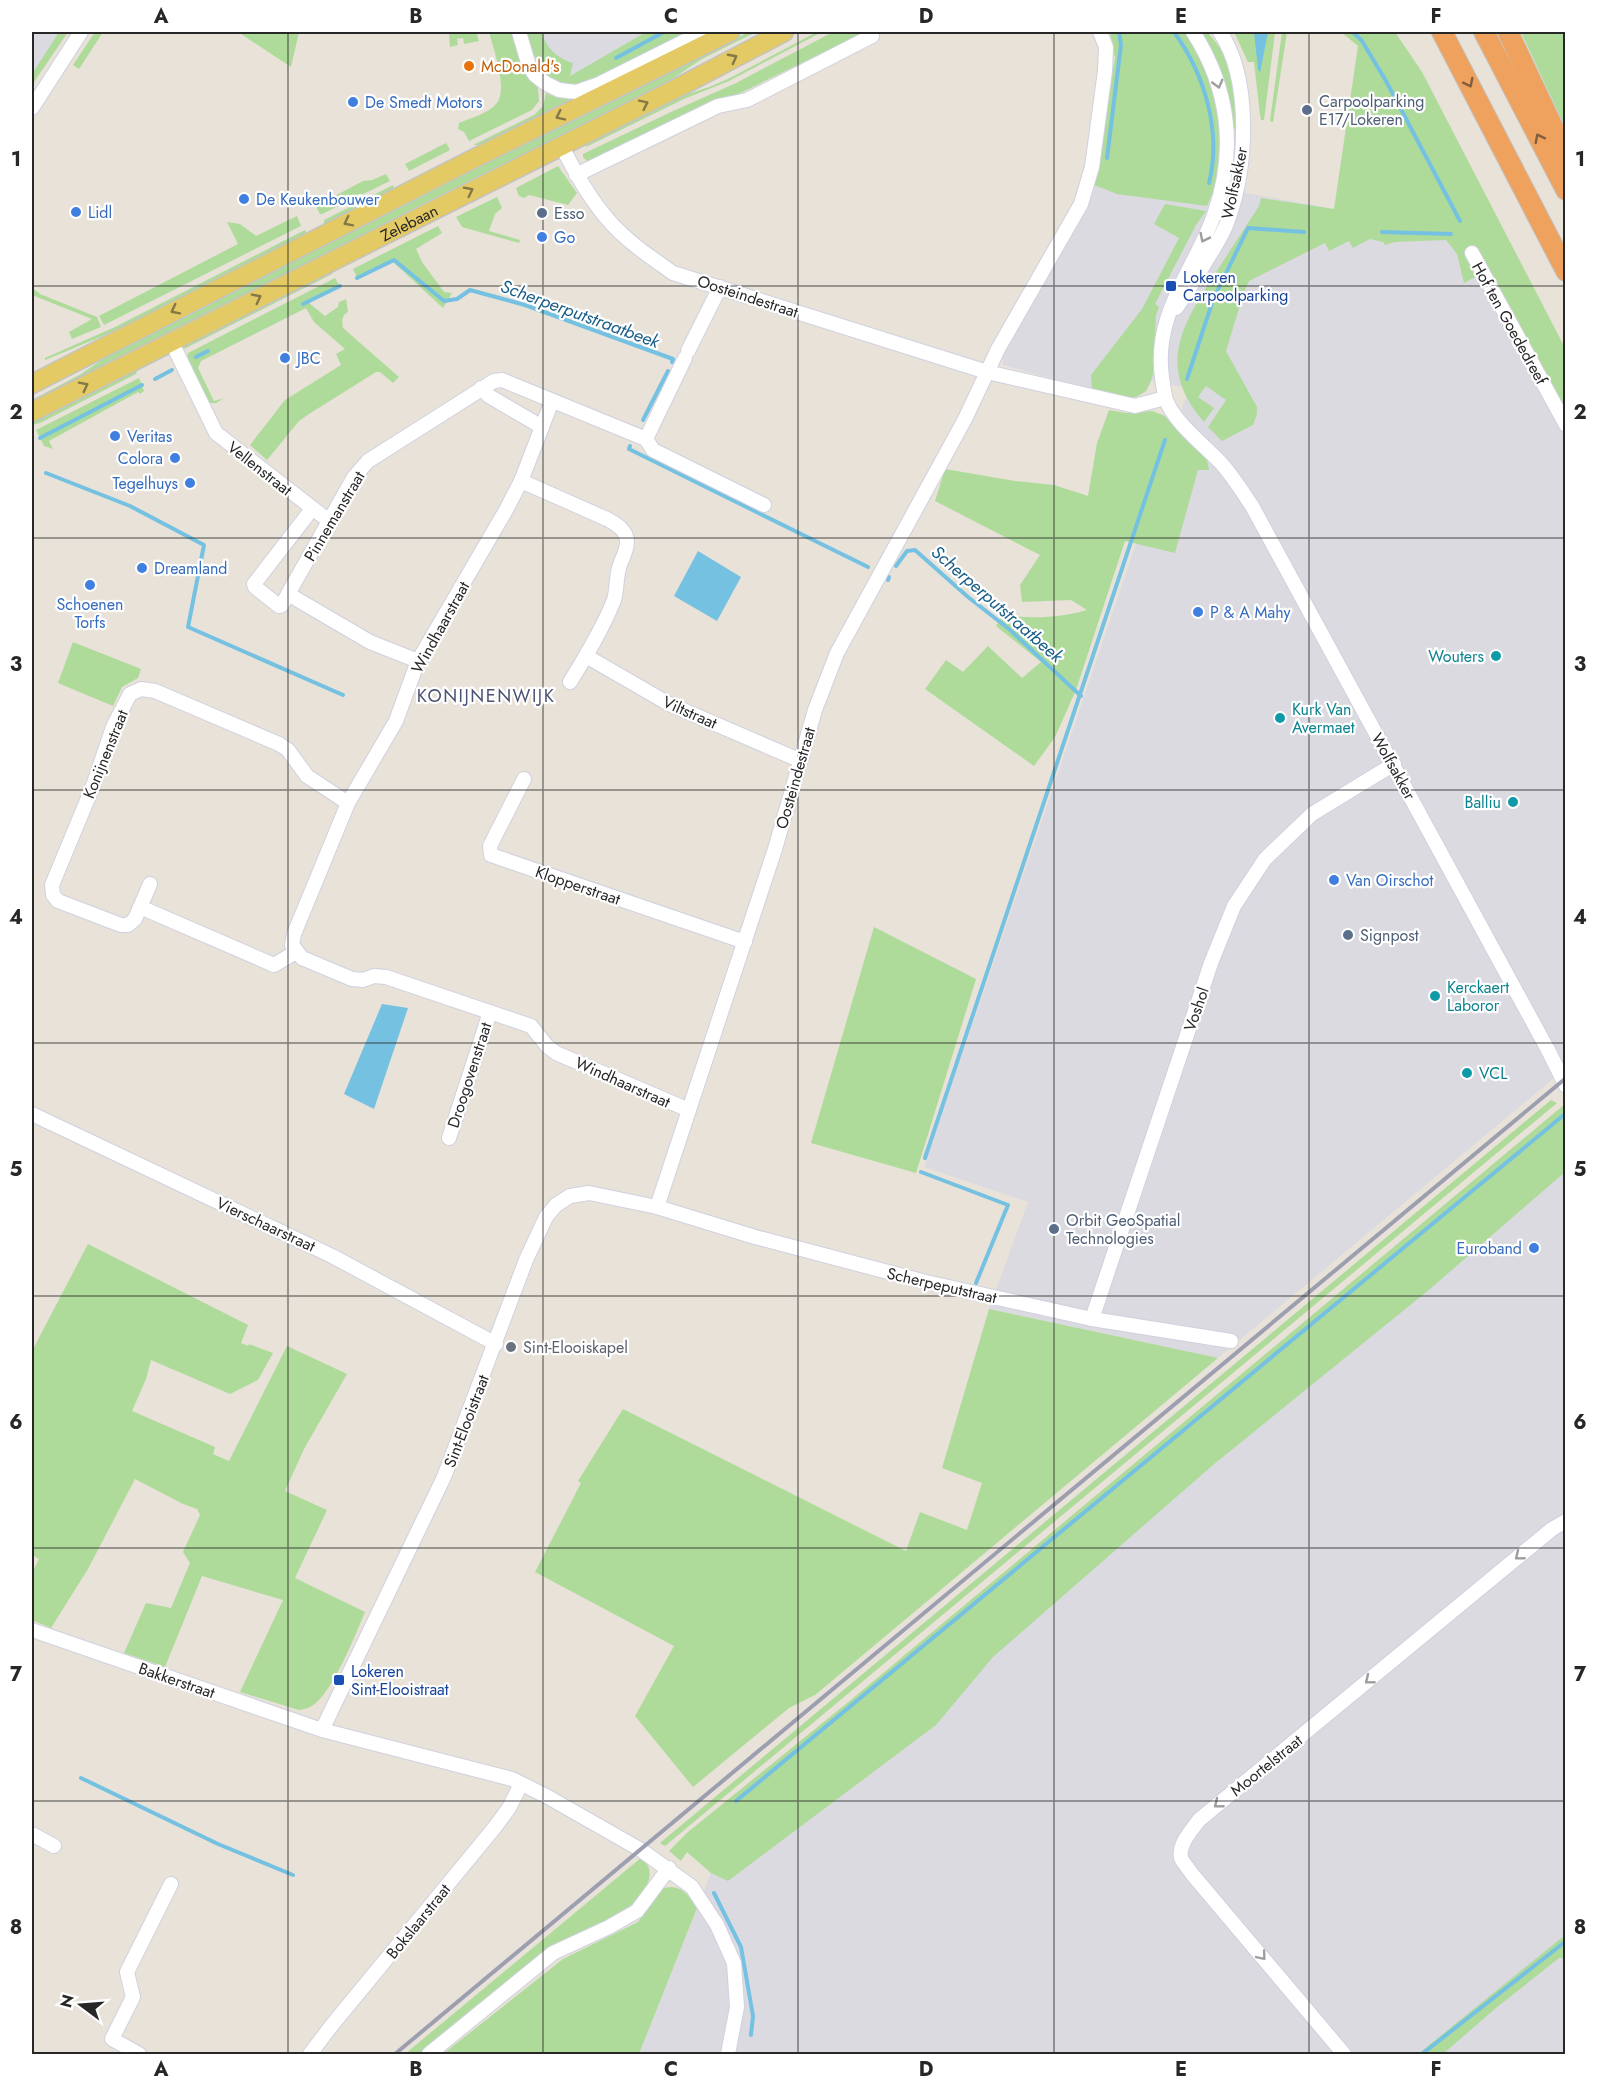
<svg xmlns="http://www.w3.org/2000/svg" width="1597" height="2086" font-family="Jost,sans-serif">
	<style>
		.industrial { fill: #dcdae1 }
		.green { fill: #aedb9a }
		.water { fill: #75c1e2 }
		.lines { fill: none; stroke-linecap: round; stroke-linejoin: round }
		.stream { stroke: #75c1e2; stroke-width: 4 }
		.minor-casing { stroke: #cfd1df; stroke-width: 16 }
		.major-casing { stroke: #c3c3c3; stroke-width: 21 }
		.highway-casing { stroke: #c3c3c3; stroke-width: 22 }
		.minor { stroke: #fff; stroke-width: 14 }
		.major { stroke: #e3ca64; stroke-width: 18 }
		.highway { stroke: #efa25e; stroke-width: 20 }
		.rail { stroke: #9d9fb0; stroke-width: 4 }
		.oneway { stroke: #857846 }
		.oneway2 { stroke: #815e40 }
		.oneway3 { stroke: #9e9e9e }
		.grid { fill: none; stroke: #272727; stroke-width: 1.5; stroke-opacity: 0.55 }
		.food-dot { fill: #e8710a; stroke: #fff; stroke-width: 2 }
		.shop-dot { fill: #3f7fe0; stroke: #fff; stroke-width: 2 }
		.service-dot { fill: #5c6f8a; stroke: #fff; stroke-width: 2 }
		.transit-dot { fill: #1a4fb4; stroke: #fff; stroke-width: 2 }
		.culture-dot { fill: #0f9aa8; stroke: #fff; stroke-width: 2 }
		.worship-dot { fill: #6b7280; stroke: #fff; stroke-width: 2 }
		.labels { text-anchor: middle; stroke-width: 4.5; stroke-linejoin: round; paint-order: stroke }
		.food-label { font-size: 16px; fill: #c56008; stroke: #fff; text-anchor: start }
		.service-label { font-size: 16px; fill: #4e5e75; stroke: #fff; text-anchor: start }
		.shop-label { font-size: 16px; fill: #366cbe; stroke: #fff; text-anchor: start }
		.street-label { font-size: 16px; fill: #272727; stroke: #fff }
		.transit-label { font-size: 16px; fill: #164399; stroke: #fff; text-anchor: start }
		.culture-label { font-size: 16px; fill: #0d838f; stroke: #fff; text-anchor: start }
		.worship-label { font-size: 16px; fill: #5b616d; stroke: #fff; text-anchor: start }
		.water-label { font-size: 18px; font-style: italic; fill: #195e89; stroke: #fff }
		.neighbourhood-label { font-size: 18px; letter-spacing: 1.5px; fill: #4c5273; stroke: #fff }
		.neatline { fill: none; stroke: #272727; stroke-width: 2 }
		.grid-label { font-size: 20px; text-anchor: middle; font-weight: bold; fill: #272727 }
	</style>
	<rect width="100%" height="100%" fill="#e8e2d9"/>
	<g class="industrial">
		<polygon points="32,32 59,32 32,74"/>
		<polygon points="514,32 664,32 578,75 545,83 538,88 529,77"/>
		<polygon points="1098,166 1334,209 1460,221 1565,417 1565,1069 1218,1358 989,1309 1028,1202 924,1167 1189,388 1152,381 1146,391 1136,397 1121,397 1003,365 1003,356 1081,216 1095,183"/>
		<polygon points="1565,1124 1565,2054 639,2054 711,1873 687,1852"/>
	</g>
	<g class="green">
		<polygon points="59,32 68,32 32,85 32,74"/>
		<polygon points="95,32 103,32 79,69 73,65"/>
		<polygon points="238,32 299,32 291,67"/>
		<polygon points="449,32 476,32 479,41 464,44 463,38 457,39 458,45 450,47"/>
		<path d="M489,32H514L529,77L538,88L539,101L532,110L469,141L464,132L458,129L459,123C470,118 488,114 496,104C509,90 493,48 489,32Z"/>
		<path d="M525,32H541C547,48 556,58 573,63L570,76L646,32H692L590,82C549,95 536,63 525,32Z"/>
		<polygon points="749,32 756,32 702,59 660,87 433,199 32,404 32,400 81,374 120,347 479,165"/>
		<polygon points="817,32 822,32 729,81 684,99 586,147 587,142 673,99 709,87 728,79"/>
		<polygon points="833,32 865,32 728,99 589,163 583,157 583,154 671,112 736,83"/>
		<path d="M1110,32H1188C1209,71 1223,104 1222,150C1221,166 1217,181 1215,196H1211L1207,206L1117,194L1094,185L1115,58Z"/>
		<path d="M1200,32H1207C1234,60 1240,94 1236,132C1229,120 1228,101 1225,87C1220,68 1211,48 1200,32Z"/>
		<polygon points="1234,32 1275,32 1264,120 1261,120 1260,115 1254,62 1248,62"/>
		<polygon points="1282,32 1287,32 1273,122 1270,121"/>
		<path d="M1341,32H1395L1422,72L1565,348V417L1473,246L1468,249L1481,274L1464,283L1457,254L1446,240L1395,242L1385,245L1383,242L1370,239L1353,248L1349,241L1329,251L1325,243L1249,281L1244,292L1226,351L1257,407V414L1253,425L1222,441L1208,427L1226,400L1206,386L1198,397L1214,408L1204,422C1159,370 1178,331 1211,280C1227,255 1243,231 1259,206L1261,198L1334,209L1358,46Z"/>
		<polygon points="1521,32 1565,32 1565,127 1559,114"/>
		<polygon points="546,93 555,97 572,100 484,145 473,145 534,115 543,106"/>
		<polygon points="446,143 450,150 409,171 405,164"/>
		<polygon points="558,166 577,193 568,205 529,195 524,198 519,196 516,188"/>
		<polygon points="386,174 390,181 322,214 320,214 316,206 363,181 372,180"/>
		<polygon points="393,185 394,189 326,223 324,223 324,220"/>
		<polygon points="497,197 502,208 495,214 489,231 520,240 519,243 462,227 456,217"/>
		<polygon points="1165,204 1206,211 1196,225 1155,304 1159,307 1156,315 1153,374 1151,381 1146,391 1136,397 1121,397 1092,389 1091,375 1142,309 1179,238 1154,224"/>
		<polygon points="297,216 301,226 104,325 99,316 238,244 227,222 240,224 256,236"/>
		<polygon points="438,226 442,233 416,249 422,262 444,292 452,293 443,308 392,261 357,278 353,269"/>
		<polygon points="305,230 307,234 127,326 45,360 45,358 115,327"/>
		<polygon points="332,271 332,274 184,349 185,343"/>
		<path d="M335,278L340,287L309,303L325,316L338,307L339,302L346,299L348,312C341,316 342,321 343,328L399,377L393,383L380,372H376L309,414L299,421L267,460L250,445L285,400L341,365L336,354L345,349L314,322L306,308L201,361L198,368L214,401L224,398L216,403H208L187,358L188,353Z"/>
		<polygon points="32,288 40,294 97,317 101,327 72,339 69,332 92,319 32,295"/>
		<polygon points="134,370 137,371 136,374 40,423 32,425 32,421"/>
		<polygon points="139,378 144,391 140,394 138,392 49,441 53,449 44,446 36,430"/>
		<path d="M1109,410L1125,413L1152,411L1165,416L1179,432L1207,459L1209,470H1198L1175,553L1125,541L1076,690L1055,737L1034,766L925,689L946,660L963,672L988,646L1022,678L1041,662L996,626L1003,615C1029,619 1061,618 1087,610L1071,600L1022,602L1020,585L1040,555L935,501L945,469L1015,481L1054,485L1088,496L1097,443Z"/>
		<polygon points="73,642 141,669 138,678 122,687 113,706 58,683"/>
		<polygon points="874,927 976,979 916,1173 811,1143"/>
		<polygon points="1551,1100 1557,1103 665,1846 660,1843"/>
		<polygon points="1565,1104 1565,1172 1430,1289 1213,1465 993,1657 936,1725 728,1881 711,1873 687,1852 681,1861 669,1851 688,1832 852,1699"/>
		<path d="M88,1244L248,1325L241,1343L248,1346L249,1344L273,1353L258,1380L230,1394L151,1360L146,1379L132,1411L215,1447L213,1454L229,1461L287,1346L347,1374L304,1449L285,1491L327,1510L295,1578L365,1612C355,1636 335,1686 316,1703C311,1707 306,1709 299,1710L240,1692L283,1600L202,1576L165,1667L124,1653L146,1603L171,1608L190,1563L183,1552L200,1515L197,1509L183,1504L135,1479L88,1569L51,1628L32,1620V1573L39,1559L32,1555V1351Z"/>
		<polygon points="989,1309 1218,1358 815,1695 789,1708 693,1787 635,1716 674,1646 535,1572 581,1483 578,1481 623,1409 906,1551 920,1512 967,1530 982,1483 942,1468"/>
		<path d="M642,1857C662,1878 638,1900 620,1915L547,1951L517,1973L419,2054H405Z"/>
		<path d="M671,1887C685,1888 689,1897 697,1908L639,2054H443L563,1959L638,1922L657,1894L663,1888Z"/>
		<polygon points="1565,1935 1565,1958 1559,1958 1496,2008 1443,2054 1418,2054"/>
	</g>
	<g class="water">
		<polygon points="1254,32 1268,32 1260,73 1258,69"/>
		<polygon points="698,551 741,577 717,621 674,596"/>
		<polygon points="382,1004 408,1008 374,1109 344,1094"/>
	</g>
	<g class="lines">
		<g class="stream">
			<path d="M1174,32C1204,73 1222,131 1209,183"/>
			<polyline points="1353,32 1362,41 1386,81 1460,221"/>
			<polyline points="616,58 664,32"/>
			<polyline points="1107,158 1121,45 1119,32"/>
			<polyline points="1382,232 1451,234"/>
			<polyline points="357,278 394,260 444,301 457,299 470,290 525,305 673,359 672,362"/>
			<polyline points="303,304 340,286"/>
			<polyline points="196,357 208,351"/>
			<polyline points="155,379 172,370"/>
			<polyline points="1187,379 1213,300 1248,228 1304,232"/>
			<polyline points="643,420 668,371"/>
			<polyline points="40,438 142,385"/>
			<polyline points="630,446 629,449 868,567"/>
			<polyline points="46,473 130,506 204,545 188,627 343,695"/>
			<polyline points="896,566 907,551 915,550 968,597 1009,629 1081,696"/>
			<polyline points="888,580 889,577"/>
			<polyline points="925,1158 1165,440"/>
			<polyline points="921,1172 1008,1205 976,1283"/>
			<polyline points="81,1778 218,1844 293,1875"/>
			<polyline points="736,1801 1565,1114"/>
			<polyline points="714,1893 741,1947 753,2016 751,2035"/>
			<polyline points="1422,2054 1566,1941"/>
		</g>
		<defs>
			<g id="minor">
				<polyline points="519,32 529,66 535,75 545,83 559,90 576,92 599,84 703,32"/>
				<path d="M1193,32C1229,88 1237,151 1214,215C1194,271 1153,314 1162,377C1163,385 1164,393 1166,400C1175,423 1203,444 1220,462C1232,475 1242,491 1252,506L1548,1050L1566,1086"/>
				<polyline points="32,108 81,32"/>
				<path d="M561,145C575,172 590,200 611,223C629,243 652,258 673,273L987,372L1135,406L1165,398"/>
				<polyline points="576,175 718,106 747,100 872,36"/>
				<polyline points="1472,253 1566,425"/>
				<path d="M1176,308C1187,293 1196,277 1206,261C1214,248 1223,235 1228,220C1247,167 1252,80 1220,32"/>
				<polyline points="171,341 216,433 329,521"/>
				<polyline points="688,351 720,287"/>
				<polyline points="481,388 489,396 542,427"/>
				<polyline points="552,401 521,481 506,510 418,661 396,721 348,803 294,934 292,945 302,958 352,979 363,980 374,976 386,977 531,1026 547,1046 556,1053 689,1110"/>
				<polyline points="646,439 685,358"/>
				<path d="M521,481L607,519C616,524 627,530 627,542C627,551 621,560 619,568C616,579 617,590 614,600C603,628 586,656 570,682"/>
				<polyline points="288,594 282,605 279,606 255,587 254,584 312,509"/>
				<polyline points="586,656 669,704 799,760"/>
				<polyline points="418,661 370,642 288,594 354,477 368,461 494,381 502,380 646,439 653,450 764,505"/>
				<polyline points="524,779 490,846 491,855 745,942"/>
				<polyline points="150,884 135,919 128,925 121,925 58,901 53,895 52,885 93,786 113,727 130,694 141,689 155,691 279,744 288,750 307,776 348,803"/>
				<polyline points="140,907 274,965 296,952"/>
				<polyline points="32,1114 332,1256 496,1344"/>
				<polyline points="449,1138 490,1012"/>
				<polyline points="657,1207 775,849 815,710 837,653 965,419 998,349 1081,204 1092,167 1105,71 1106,47 1100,32"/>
				<polyline points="1092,1319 1211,963 1234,906 1265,859 1312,814 1394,764"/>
				<polyline points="32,1630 322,1730 512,1779 548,1797 641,1850 692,1887 717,1925 734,1963 737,2007 728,2054"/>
				<polyline points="322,1730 444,1477 526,1260 546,1217 556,1205 570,1196 589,1193 657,1207 755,1237 926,1282 1092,1319 1231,1341"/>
				<polyline points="32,1834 54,1846"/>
				<polyline points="139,2054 112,2039 133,1997 127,1972 171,1884"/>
				<polyline points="310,2054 332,2025 495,1827 509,1808 521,1784"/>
				<polyline points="429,2054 553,1953 609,1927 637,1911 669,1868"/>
				<path d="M1344,2054L1192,1874C1189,1869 1183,1863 1181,1858C1178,1844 1192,1830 1199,1820L1552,1529L1566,1521"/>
			</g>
			<g id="major">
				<polyline points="32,384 469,161 730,32"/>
				<path id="s1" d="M32,412L683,85L784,32"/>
			</g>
			<g id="highway">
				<polyline points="1442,32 1566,271"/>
				<polyline points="1484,32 1566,190"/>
				<polyline points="1508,32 1566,155"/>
			</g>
		</defs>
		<use href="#minor" class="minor-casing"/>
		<use href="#major" class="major-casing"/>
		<use href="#highway" class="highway-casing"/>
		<use href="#minor" class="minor"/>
		<use href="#major" class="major"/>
		<use href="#highway" class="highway"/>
		<polyline class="rail" points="395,2054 1566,1078"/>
	</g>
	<defs><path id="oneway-chevron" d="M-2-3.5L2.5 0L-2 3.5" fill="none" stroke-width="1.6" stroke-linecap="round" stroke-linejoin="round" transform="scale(1.5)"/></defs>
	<g class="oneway">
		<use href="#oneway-chevron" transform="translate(733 58) rotate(-28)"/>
		<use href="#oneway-chevron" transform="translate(644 104) rotate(-26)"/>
		<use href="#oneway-chevron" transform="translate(560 116) rotate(154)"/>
		<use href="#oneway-chevron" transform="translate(469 191) rotate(-27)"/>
		<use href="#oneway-chevron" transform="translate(348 222) rotate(153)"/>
		<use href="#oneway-chevron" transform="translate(257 298) rotate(-27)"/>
		<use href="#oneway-chevron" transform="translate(175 310) rotate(153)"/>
		<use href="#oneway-chevron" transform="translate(84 386) rotate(-27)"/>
	</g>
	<g class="oneway2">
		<use href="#oneway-chevron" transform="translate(1469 83) rotate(63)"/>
		<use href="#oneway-chevron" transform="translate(1539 138) rotate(-117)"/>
	</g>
	<g class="oneway3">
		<use href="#oneway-chevron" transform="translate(1218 84) rotate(75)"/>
		<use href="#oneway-chevron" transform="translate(1204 238) rotate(116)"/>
		<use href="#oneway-chevron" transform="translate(1519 1556) rotate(141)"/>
		<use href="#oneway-chevron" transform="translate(1369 1680) rotate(141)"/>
		<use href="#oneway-chevron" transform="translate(1218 1804) rotate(141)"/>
		<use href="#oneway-chevron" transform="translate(1262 1956) rotate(50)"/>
	</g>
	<path class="grid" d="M288,32V2054M543,32V2054M798,32V2054M1054,32V2054M1309,32V2054M32,286H1566M32,538H1566M32,790H1566M32,1043H1566M32,1296H1566M32,1548H1566M32,1801H1566"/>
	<circle class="food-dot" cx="469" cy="66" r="6"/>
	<g class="shop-dot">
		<circle cx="353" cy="102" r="6"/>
		<circle cx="244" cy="199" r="6"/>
		<circle cx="76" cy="212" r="6"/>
		<circle cx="542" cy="237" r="6"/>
		<circle cx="285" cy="358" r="6"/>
		<circle cx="115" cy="436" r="6"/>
		<circle cx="175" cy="458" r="6"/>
		<circle cx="190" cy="483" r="6"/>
		<circle cx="142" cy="568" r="6"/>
		<circle cx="90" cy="585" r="6"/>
		<circle cx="1198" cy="612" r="6"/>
		<circle cx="1334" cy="880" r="6"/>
		<circle cx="1534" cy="1248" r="6"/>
	</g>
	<g class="service-dot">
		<circle cx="1307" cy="110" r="6"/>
		<circle cx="542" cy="213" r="6"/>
		<circle cx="1348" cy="935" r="6"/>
		<circle cx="1054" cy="1229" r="6"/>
	</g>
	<g class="transit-dot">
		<rect x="1165" y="280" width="12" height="12" rx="3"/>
		<rect x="333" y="1674" width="12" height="12" rx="3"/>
	</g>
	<g class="culture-dot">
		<circle cx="1496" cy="656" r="6"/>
		<circle cx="1280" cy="718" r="6"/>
		<circle cx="1513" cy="802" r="6"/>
		<circle cx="1435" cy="996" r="6"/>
		<circle cx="1467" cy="1073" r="6"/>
	</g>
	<circle class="worship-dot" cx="511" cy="1347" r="6"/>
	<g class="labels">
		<g class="food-label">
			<text x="481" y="72">McDonald's</text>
		</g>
		<g class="service-label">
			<text x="1319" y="107">Carpoolparking<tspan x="1319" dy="18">E17/Lokeren</tspan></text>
			<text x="554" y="219">Esso</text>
			<text x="1360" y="941">Signpost</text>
			<text x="1066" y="1226">Orbit GeoSpatial<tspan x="1066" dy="18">Technologies</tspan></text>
		</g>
		<g class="shop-label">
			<text x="365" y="108">De Smedt Motors</text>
			<text x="256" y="205">De Keukenbouwer</text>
			<text x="88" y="218">Lidl</text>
			<text x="554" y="243">Go</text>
			<text x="297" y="364">JBC</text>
			<text x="127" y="442">Veritas</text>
			<text x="163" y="464" text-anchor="end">Colora</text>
			<text x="178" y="489" text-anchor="end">Tegelhuys</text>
			<text x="154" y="574">Dreamland</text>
			<text x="90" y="610" text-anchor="middle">Schoenen<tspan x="90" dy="18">Torfs</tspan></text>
			<text x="1210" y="618">P &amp; A Mahy</text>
			<text x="1346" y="886">Van Oirschot</text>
			<text x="1522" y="1254" text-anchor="end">Euroband</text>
		</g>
		<g class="street-label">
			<text transform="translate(1234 183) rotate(-78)" y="6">Wolfsakker</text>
			<text dy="6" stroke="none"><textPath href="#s1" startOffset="422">Zelebaan</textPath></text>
			<text transform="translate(748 296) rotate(18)" y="6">Oosteindestraat</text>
			<text transform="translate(1510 323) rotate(61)" y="6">Hof ten Goededreef</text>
			<text transform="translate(260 468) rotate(38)" y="6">Vellenstraat</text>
			<text transform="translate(334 516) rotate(-59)" y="6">Pinnemanstraat</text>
			<text transform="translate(440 627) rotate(-61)" y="6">Windhaarstraat</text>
			<text transform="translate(690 712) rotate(24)" y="6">Viltstraat</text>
			<text transform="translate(105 754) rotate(-68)" y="6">Konijnenstraat</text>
			<text transform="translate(1394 766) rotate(61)" y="6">Wolfsakker</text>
			<text transform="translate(795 778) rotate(-74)" y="6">Oosteindestraat</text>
			<text transform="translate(578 885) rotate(19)" y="6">Klopperstraat</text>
			<text transform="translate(1196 1009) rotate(-71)" y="6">Voshol</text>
			<text transform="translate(469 1075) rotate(-72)" y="6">Droogovenstraat</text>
			<text transform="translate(623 1082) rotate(24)" y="6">Windhaarstraat</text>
			<text transform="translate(266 1224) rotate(25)" y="6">Vierschaarstraat</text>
			<text transform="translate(942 1285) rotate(13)" y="6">Scherpeputstraat</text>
			<text transform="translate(466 1421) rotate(-69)" y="6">Sint-Elooistraat</text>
			<text transform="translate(177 1680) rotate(19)" y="6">Bakkerstraat</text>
			<text transform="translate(1266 1765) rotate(-39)" y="6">Moortelstraat</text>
			<text transform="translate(418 1921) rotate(-51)" y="6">Bokslaarstraat</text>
		</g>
		<g class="transit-label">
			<text x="1183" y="283">Lokeren<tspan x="1183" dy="18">Carpoolparking</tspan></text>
			<text x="351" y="1677">Lokeren<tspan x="351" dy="18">Sint-Elooistraat</tspan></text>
		</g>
		<g class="culture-label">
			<text x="1484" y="662" text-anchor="end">Wouters</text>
			<text x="1292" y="715">Kurk Van<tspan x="1292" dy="18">Avermaet</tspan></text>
			<text x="1501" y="808" text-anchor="end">Balliu</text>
			<text x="1447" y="993">Kerckaert<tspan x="1447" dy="18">Laboror</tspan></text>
			<text x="1479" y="1079">VCL</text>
		</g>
		<g class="worship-label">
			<text x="523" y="1353">Sint-Elooiskapel</text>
		</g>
		<g class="water-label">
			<text transform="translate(580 314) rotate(20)" y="6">Scherperputstraatbeek</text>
			<text transform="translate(997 604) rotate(41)" y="6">Scherperputstraatbeek</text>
		</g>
		<g class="neighbourhood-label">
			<text x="486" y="702">KONIJNENWIJK</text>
		</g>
	</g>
	<rect width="1597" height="2086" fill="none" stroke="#ffffff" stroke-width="66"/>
	<g transform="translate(81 2005) rotate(286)" stroke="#ffffff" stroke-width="4.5" paint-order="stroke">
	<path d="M0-4.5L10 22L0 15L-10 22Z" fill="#272727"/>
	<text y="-9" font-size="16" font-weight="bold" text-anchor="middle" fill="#272727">N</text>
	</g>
	<rect x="33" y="33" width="1531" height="2020" class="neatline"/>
	<g class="grid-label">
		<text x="161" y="23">A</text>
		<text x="416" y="23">B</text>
		<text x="671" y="23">C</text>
		<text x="926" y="23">D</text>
		<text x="1181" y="23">E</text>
		<text x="1436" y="23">F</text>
		<text x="16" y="166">1</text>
		<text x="1580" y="166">1</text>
		<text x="16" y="419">2</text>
		<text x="1580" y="419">2</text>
		<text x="16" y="671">3</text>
		<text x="1580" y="671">3</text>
		<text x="16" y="924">4</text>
		<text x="1580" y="924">4</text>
		<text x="16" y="1176">5</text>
		<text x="1580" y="1176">5</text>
		<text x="16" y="1429">6</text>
		<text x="1580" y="1429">6</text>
		<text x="16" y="1681">7</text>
		<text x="1580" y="1681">7</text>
		<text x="16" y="1934">8</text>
		<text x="1580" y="1934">8</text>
		<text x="161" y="2076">A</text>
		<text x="416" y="2076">B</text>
		<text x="671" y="2076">C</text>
		<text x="926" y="2076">D</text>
		<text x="1181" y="2076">E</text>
		<text x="1436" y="2076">F</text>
	</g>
</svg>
